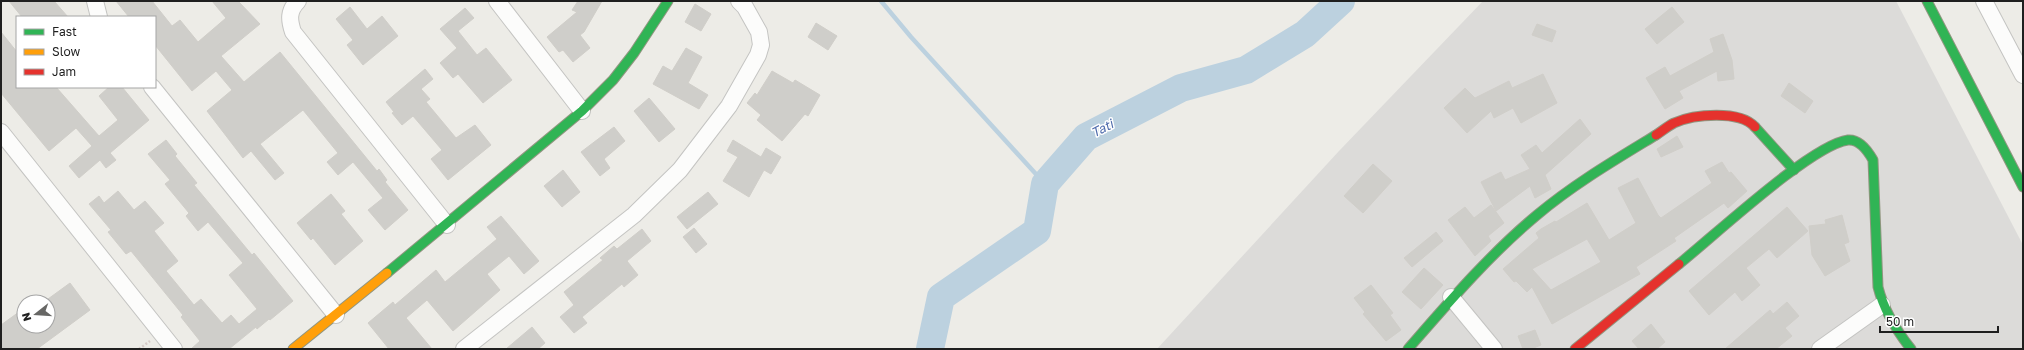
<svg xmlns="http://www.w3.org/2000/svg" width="2024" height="350" font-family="'Golos Text',sans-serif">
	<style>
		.residential { fill: #dcdbd9 }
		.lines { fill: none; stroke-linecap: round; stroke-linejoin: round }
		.stream { stroke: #bcd1df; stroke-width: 4.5 }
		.river { stroke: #bcd1df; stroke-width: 28 }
		.building { fill: #cfceca; stroke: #d0cec9; fill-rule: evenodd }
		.street-casing { stroke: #c4c4c2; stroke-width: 18 }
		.fast-casing { stroke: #919680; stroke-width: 11 }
		.slow-casing { stroke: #919680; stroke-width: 11 }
		.jam-casing { stroke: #919680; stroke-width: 11 }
		.path { stroke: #d6cbc7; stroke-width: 2.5; stroke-dasharray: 2 2; stroke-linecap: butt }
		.street { stroke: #fcfcfb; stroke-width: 16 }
		.fast { stroke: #30b455; stroke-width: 9 }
		.slow { stroke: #ff9f0a; stroke-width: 9 }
		.jam { stroke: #e5322d; stroke-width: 9 }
		.labels { text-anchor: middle; stroke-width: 3; stroke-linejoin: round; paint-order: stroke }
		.water-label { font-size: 13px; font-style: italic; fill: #4e6bac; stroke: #fff }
	</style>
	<rect width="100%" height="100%" fill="#edece7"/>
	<polygon class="residential" points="1483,1 1896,1 2023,245 2023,349 1157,349 1339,151"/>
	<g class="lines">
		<polyline class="stream" points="881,1 911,37 1045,184"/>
		<polyline class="river" points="930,349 941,297 1037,231 1045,184 1086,137 1181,88 1246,70 1305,34 1341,1"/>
	</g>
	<g class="building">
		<polygon points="9,1 54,1 68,17 22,17"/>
		<polygon points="116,1 152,1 172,26 180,20 198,42 226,18 212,1 238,1 260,24 221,56 244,82 280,52 377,171 379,169 387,180 385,182 408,210 385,230 368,210 383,198 353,162 338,175 327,162 338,153 303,110 260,144 284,173 275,180 251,151 243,158 207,111 232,90 216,71 192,91 155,45 155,17 129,17"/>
		<polygon points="578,1 602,1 584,32 580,35 590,48 573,62 563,50 559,52 547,37 577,12 572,10"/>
		<polygon points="695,4 711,14 701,31 685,22"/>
		<polygon points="350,7 367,29 382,16 398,36 363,65 347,45 353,40 336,19"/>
		<polygon points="1672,7 1684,22 1657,44 1645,29"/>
		<polygon points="465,8 474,18 458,31 477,55 486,48 512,80 483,103 458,74 453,78 440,63 457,48 440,29"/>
		<polygon points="816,23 837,36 828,50 808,37"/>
		<polygon points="1537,24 1556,31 1552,42 1532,35"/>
		<polygon points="1,32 17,52 17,87 56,87 99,136 118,120 99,96 109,87 122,87 149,120 110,153 116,160 106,168 100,160 79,178 69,166 92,146 76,128 49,151 1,93"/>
		<polygon points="1723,34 1732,60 1734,79 1718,81 1717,71 1679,91 1683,98 1665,109 1646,78 1665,67 1670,76 1714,52 1710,39"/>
		<polygon points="686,48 702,57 688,83 708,95 699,109 653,84 663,66 672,71"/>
		<polygon points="425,69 433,79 421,89 430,99 426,102 456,138 475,125 491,145 448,180 431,159 442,150 413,116 402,125 392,113 394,112 386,102"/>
		<polygon points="772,71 793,83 795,80 820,95 808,116 805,114 782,141 757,120 761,115 747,103 755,93 757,95"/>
		<polygon points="1543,74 1557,103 1521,123 1513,108 1494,118 1491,111 1467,133 1444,108 1465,88 1475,98 1509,81 1512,88"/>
		<polygon points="1789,83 1813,101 1805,113 1781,96"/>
		<polygon points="649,98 675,129 659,142 634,111"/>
		<polygon points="1580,119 1591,134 1545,175 1551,189 1535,198 1530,186 1496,211 1481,182 1501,172 1505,180 1530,169 1521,155 1536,145 1542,153"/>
		<polygon points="614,127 625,141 604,159 610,168 600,176 581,152"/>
		<polygon points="1677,136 1683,147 1661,157 1657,149"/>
		<polygon points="166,140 177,154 175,156 197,183 194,185 252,255 254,253 293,301 270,320 269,319 257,329 256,327 229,349 191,349 200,341 181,317 183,315 131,251 126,254 108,232 111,230 89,204 99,196 104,203 118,191 134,210 145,201 164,223 154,231 178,261 166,271 194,305 201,299 222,323 231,315 239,324 257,309 229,275 243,263 208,222 198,231 186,216 189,213 165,184 170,180 148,154"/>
		<polygon points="733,140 761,157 766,148 781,157 771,174 764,170 749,197 723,181 738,157 727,151"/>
		<path d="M1722,162L1729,173L1731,172L1747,191L1728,208L1724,203L1674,238L1676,241L1636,267L1640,274L1552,324L1532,287L1527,292L1516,281L1514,282L1503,269L1539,238L1536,233L1541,229L1555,221L1556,222L1587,203L1609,240L1636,223L1618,188L1638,178L1658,215L1661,218L1712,183L1705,171ZM1587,239L1601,262L1551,290L1532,269Z"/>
		<polygon points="1373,164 1392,181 1363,213 1344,196"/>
		<polygon points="563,170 580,192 562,207 544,186"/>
		<polygon points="708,192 718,204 687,229 677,217"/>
		<polygon points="331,194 345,211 341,214 363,241 335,265 313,238 311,240 297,223"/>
		<polygon points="1491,205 1504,223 1488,236 1491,241 1475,256 1448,220 1465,207 1474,218"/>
		<polygon points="1787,207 1808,231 1777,258 1769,249 1746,268 1760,285 1742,301 1735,292 1709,315 1689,291"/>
		<polygon points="1842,215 1849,242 1844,244 1850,261 1825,276 1812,255 1809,226 1826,224 1825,220"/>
		<polygon points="501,216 539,261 524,274 509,256 487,274 500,290 453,331 427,300 406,318 432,349 389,349 368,323 393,302 395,305 436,270 445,282 497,239 487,227"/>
		<polygon points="694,228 707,244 696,253 683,237"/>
		<polygon points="642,229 651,241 627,261 638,275 624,287 622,284 582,317 587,323 574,333 560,317 574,305 564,292 603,260 600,258 614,246 617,249"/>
		<polygon points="1436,232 1443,241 1412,267 1404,258"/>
		<polygon points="1424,268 1443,285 1421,309 1402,292"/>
		<polygon points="70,283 90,310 37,349 1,349 1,325 19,312 24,320 24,326 48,326 48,299"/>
		<polygon points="1371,285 1393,313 1390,315 1401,330 1386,341 1363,314 1365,312 1354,298"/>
		<polygon points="1787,302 1799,316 1785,328 1792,336 1776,349 1725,349 1770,310 1773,314"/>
		<polygon points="1651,324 1665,342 1657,349 1639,349 1632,341"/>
		<polygon points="532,327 545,343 538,349 506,349"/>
		<polygon points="1535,330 1541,345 1531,349 1523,349 1518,336"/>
	</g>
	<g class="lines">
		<defs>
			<g id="street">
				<polyline points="95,1 99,17"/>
				<path d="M298,1C288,11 289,20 293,32L447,225"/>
				<polyline points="497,1 582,111"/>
				<polyline points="1984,1 2023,75"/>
				<polyline points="152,87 336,315"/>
				<polyline points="1,132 174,349"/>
				<polyline points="1451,297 1494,349"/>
				<polyline points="464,349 634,215 680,170 729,106 758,55 761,45 759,32 745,7 739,1"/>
				<polyline points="1820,349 1882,305"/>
			</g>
			<g id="fast">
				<polyline points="1927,1 2023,187"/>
				<polyline points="1755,127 1794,170"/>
				<path d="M1679,264C1713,237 1811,145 1848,140C1860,139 1868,151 1873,160L1878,287C1884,311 1896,330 1911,349"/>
				<polyline points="387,273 582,111 613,80 634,53 668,1"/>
				<path d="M1408,349C1449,302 1489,255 1537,215C1574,184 1615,160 1656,135"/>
			</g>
			<polyline id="slow" points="293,349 387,273"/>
			<g id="jam">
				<path d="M1656,135C1662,131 1668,126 1674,123C1694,114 1740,110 1755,127"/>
				<polyline points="1575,349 1679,264"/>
			</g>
		</defs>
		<use href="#street" class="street-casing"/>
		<use href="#fast" class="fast-casing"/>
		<use href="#slow" class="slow-casing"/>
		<use href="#jam" class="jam-casing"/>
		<polyline class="path" points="139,349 150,341"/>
		<use href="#street" class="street"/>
		<use href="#fast" class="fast"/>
		<use href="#slow" class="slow"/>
		<use href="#jam" class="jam"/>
	</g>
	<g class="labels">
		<g class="water-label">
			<text transform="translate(1102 128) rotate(-27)" y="5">Tati</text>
		</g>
	</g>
	<rect width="2024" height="350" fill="none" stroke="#1f1f1f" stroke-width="4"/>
	<rect x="16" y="16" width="140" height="72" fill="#ffffff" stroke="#a5a5a5"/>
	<rect x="24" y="29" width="20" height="6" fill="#30b455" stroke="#a5a5a5"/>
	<text x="52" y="36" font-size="12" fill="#1f1f1f">Fast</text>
	<rect x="24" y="49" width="20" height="6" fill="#ff9f0a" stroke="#a5a5a5"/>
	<text x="52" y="56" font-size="12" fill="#1f1f1f">Slow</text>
	<rect x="24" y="69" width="20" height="6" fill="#e5322d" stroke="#a5a5a5"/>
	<text x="52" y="76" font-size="12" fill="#1f1f1f">Jam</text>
	<g transform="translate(36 314) rotate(253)"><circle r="19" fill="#ffffff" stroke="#a5a5a5"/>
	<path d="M0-3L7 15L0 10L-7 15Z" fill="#676765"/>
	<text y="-6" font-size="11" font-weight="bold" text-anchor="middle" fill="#1f1f1f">N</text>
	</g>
	<path d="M1880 326v6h118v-6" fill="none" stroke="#1f1f1f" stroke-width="2"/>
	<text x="1886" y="326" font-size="12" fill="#1f1f1f" stroke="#ffffff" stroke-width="3" paint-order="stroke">50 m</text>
</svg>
